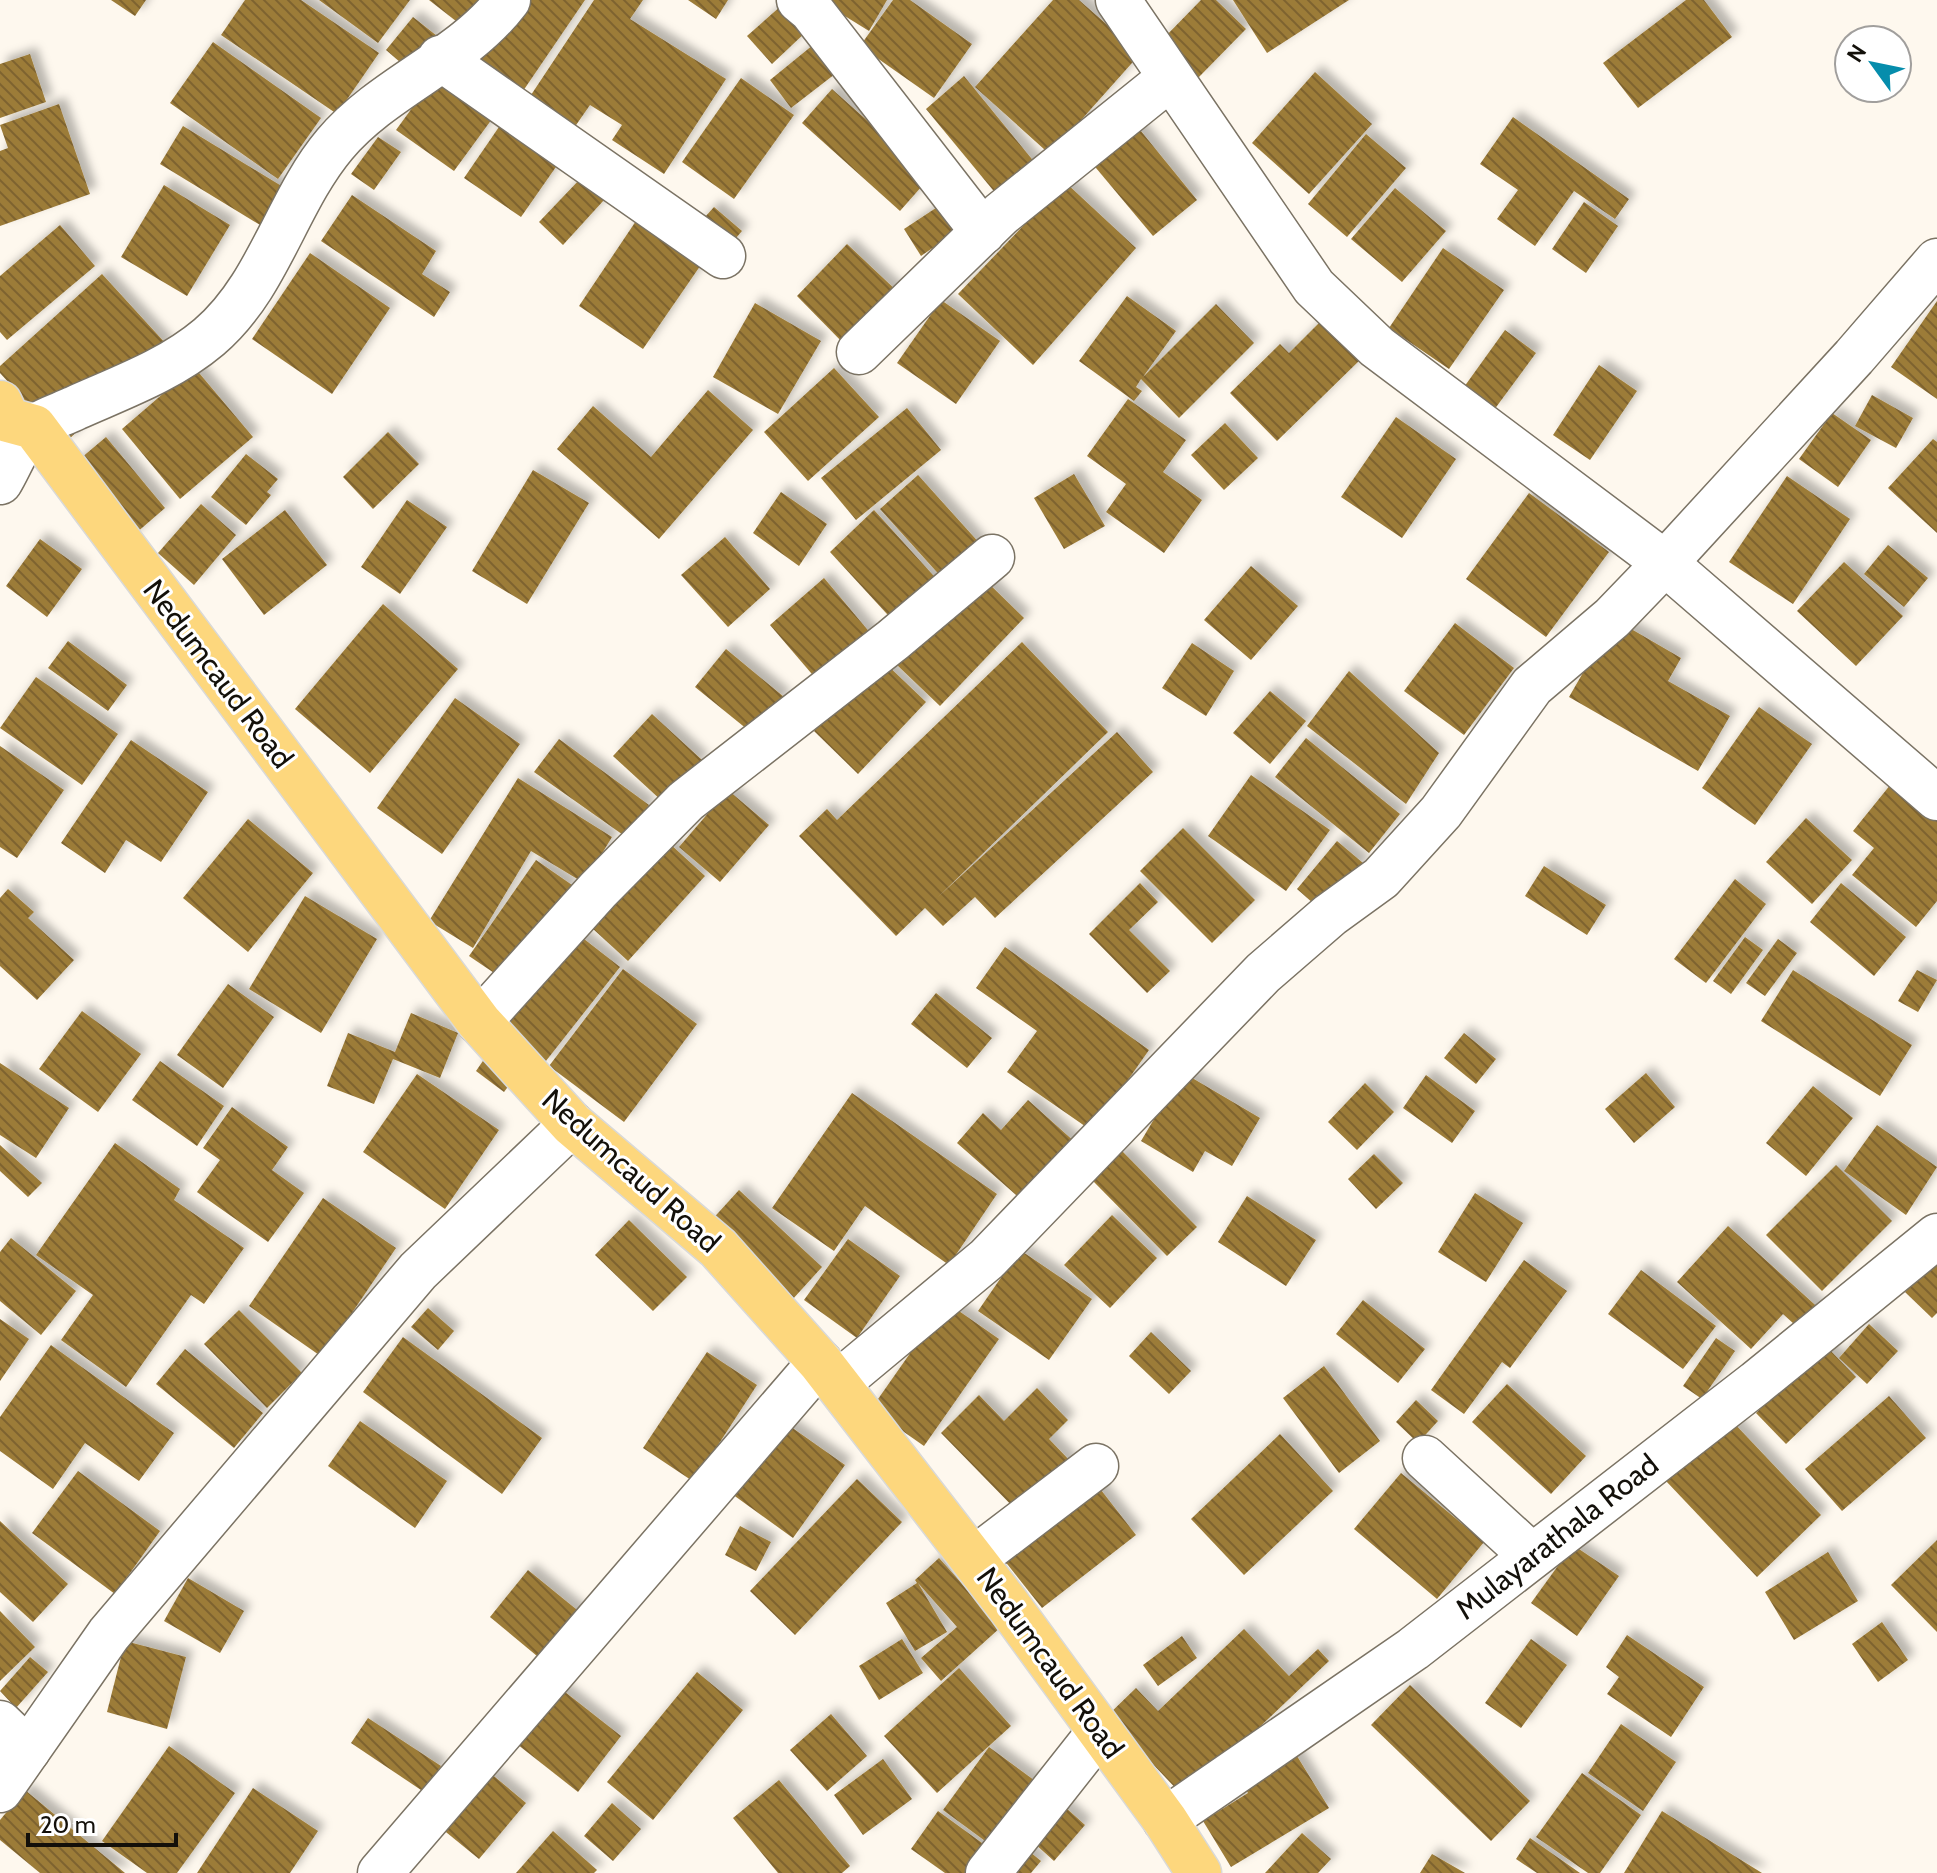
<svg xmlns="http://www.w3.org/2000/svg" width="1937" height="1873" font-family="Cabin,sans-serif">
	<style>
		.building { fill: url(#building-back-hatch); filter: url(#shadow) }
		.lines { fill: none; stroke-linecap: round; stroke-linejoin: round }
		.minor-casing { stroke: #7b7364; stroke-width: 47 }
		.major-casing { stroke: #d9d9d8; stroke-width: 47 }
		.minor { stroke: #fff; stroke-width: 44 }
		.major { stroke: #fdd77d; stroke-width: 44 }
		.labels { text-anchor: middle; stroke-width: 6; stroke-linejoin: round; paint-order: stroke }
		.street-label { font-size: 30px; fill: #13100a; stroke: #fff }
	</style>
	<defs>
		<pattern id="building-back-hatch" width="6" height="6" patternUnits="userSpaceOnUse" patternTransform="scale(2)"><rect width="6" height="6" fill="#9c7b39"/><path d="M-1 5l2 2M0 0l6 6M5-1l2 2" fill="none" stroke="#7e632e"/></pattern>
		<filter id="shadow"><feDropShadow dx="7" dy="-7" stdDeviation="4" flood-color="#0004"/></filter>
	</defs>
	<rect width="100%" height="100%" fill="#fef8ee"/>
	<g class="building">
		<polygon points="111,0 146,0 135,16"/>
		<polygon points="245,0 301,0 379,53 337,114 221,35"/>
		<polygon points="319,0 410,0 378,43"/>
		<polygon points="429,0 480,0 461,25"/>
		<polygon points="517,0 585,0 523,91 476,59"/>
		<polygon points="594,0 643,0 630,19 726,79 664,174 612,140 622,125 590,105 574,128 529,98"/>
		<polygon points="688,0 728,0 716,19"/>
		<polygon points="819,0 887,0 869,31"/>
		<polygon points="893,0 910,0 972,44 934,98 860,46"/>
		<polygon points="1053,0 1079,0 1140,54 1082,119 1087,124 1055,159 975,87"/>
		<polygon points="1201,0 1216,0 1246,29 1198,78 1161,41"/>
		<polygon points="1233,0 1349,0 1267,53"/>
		<polygon points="1686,0 1704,0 1732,37 1638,108 1603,63"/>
		<polygon points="782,5 807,31 772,64 747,36"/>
		<polygon points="413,17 437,36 408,69 386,50"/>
		<polygon points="213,42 321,118 278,179 170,103"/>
		<polygon points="813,45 835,74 791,108 770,80"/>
		<polygon points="30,54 46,102 0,118 0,64"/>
		<polygon points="1315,72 1372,124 1309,194 1252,143"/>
		<polygon points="964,76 1040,169 1002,201 926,109"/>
		<polygon points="434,78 492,119 454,171 396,130"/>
		<polygon points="741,78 794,115 734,199 682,162"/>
		<polygon points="832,89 930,177 900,211 802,123"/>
		<polygon points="59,104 90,194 0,226 0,151 8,148 0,125"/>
		<polygon points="1513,117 1629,199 1615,219 1574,191 1535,246 1497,219 1518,190 1480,164"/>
		<polygon points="501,124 558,164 521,217 464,178"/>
		<polygon points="1136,125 1197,200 1153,236 1091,162"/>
		<polygon points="183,126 288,190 265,228 160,164"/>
		<polygon points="1366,134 1406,168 1347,237 1308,204"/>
		<polygon points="378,137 401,152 374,190 351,174"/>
		<polygon points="581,178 604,200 563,245 539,222"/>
		<polygon points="1065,182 1136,248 1033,365 958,294"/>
		<polygon points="164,185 230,225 187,296 121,257"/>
		<polygon points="1395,188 1446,231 1402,282 1351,239"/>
		<polygon points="352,195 436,251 422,274 450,292 434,317 321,241"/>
		<polygon points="945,202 963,227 921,256 904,229"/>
		<polygon points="1584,202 1618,226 1586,273 1552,249"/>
		<polygon points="714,207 742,231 724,252 696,227"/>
		<polygon points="642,212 707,256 643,349 579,306"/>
		<polygon points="60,225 95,266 7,340 0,332 0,276"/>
		<polygon points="847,244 899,293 847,347 797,296"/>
		<polygon points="1443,248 1504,290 1449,369 1389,328"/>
		<polygon points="310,253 390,308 332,394 252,339"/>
		<polygon points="102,274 167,345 64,444 0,373 0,366"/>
		<polygon points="1127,296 1176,331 1143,377 1216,304 1254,343 1179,418 1141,379 1136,387 1142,391 1134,401 1079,361"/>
		<polygon points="941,300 1000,341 956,404 897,363"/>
		<polygon points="1937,301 1937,399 1891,367"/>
		<polygon points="755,303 821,341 778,414 713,377"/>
		<polygon points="1324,318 1362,358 1277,441 1230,393 1280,344 1289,353"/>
		<polygon points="1505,330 1536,353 1494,410 1464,387"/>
		<polygon points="1599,365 1637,391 1590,460 1553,435"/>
		<polygon points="194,367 253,437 180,499 122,429"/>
		<polygon points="834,368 879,417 808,481 764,432"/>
		<polygon points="708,390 753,430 659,539 557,449 593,406 651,457"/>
		<polygon points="1872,395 1913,418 1896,448 1855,426"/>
		<polygon points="1128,399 1186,440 1163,472 1202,500 1164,553 1106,512 1126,484 1087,456"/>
		<polygon points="907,408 941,450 856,520 821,478"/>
		<polygon points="1832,413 1871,440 1838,487 1799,459"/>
		<polygon points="1396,417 1456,459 1402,538 1341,497"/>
		<polygon points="1225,423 1258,458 1224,490 1191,455"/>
		<polygon points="388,432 419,464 373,509 343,477"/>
		<polygon points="106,437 165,508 128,540 68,469"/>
		<polygon points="1933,439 1937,442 1937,533 1888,488"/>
		<polygon points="246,454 278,479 267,492 271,495 246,525 211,497"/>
		<polygon points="533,470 589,503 527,604 472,571"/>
		<polygon points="1074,474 1105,526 1064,549 1034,498"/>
		<polygon points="918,475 982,546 944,580 880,509"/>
		<polygon points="1787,476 1850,519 1793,604 1729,562"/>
		<polygon points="781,492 827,524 799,566 753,533"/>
		<polygon points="1529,493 1609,552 1546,637 1466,579"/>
		<polygon points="407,500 447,527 400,594 361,567"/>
		<polygon points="201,504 236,535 194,585 158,553"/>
		<polygon points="285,510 327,565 264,615 222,559"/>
		<polygon points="874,510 942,585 898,626 830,552"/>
		<polygon points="725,537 770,589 728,627 681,575"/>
		<polygon points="40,539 82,569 47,617 6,586"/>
		<polygon points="1888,545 1928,578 1904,607 1864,574"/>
		<polygon points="1844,562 1903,616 1856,666 1797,611"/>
		<polygon points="1251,566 1298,606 1251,660 1204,620"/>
		<polygon points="982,577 1024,618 940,706 897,665"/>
		<polygon points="824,578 877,641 823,687 770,625"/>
		<polygon points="383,604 458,669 370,773 295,709"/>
		<polygon points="1614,619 1681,658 1668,681 1730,716 1698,771 1569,697"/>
		<polygon points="1455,623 1514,668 1464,735 1404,691"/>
		<polygon points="68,641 127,685 108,711 48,668"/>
		<polygon points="1022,642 1108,732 938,897 1117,732 1153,772 995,918 975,897 943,926 925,908 896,936 799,836 827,809 837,820"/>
		<polygon points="1192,643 1234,671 1206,716 1162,688"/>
		<polygon points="726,649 784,697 753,734 695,687"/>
		<polygon points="882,660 926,702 858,774 814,731"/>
		<polygon points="1349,671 1439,753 1406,804 1307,726"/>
		<polygon points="36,677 118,734 82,785 0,728"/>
		<polygon points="1270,691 1306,721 1270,764 1233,733"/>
		<polygon points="455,698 520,744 442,854 377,808"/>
		<polygon points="1759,707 1812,744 1755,825 1702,788"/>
		<polygon points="652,714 702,760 663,802 613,756"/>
		<polygon points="1306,738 1400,814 1369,853 1275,777"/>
		<polygon points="559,739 649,805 626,837 534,772"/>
		<polygon points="131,740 208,792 161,862 126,840 105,873 61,843"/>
		<polygon points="0,746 64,790 17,858 0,847"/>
		<polygon points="1251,775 1330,830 1286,891 1208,836"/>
		<polygon points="518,778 612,837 584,883 531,851 473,948 429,921"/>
		<polygon points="1891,784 1937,821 1937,901 1916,927 1852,875 1874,848 1853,831"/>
		<polygon points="728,790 769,825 720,882 679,847"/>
		<polygon points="1806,818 1852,860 1812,904 1766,862"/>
		<polygon points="248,819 313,873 248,952 183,898"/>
		<polygon points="1183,828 1255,900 1212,943 1140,871"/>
		<polygon points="1337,841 1363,863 1322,911 1297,889"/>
		<polygon points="669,843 705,876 628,961 592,928"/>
		<polygon points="536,860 572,885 506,981 469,956"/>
		<polygon points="1544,866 1606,905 1587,935 1525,896"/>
		<polygon points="1735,879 1766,904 1706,983 1674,959"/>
		<polygon points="1140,883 1158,902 1129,930 1170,971 1147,993 1089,934"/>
		<polygon points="1841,883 1906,937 1874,976 1810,922"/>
		<polygon points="8,889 34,912 28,918 74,960 37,1000 0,966 0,898"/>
		<polygon points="305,896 377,939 321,1033 249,989"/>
		<polygon points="575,932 620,967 542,1066 498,1031"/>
		<polygon points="1745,937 1763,950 1731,994 1713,981"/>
		<polygon points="1778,939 1797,953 1765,996 1746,983"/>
		<polygon points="1005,947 1149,1050 1092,1131 1007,1072 1037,1031 976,988"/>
		<polygon points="623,969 697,1024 624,1122 549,1066"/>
		<polygon points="1793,970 1912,1045 1880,1096 1761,1021"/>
		<polygon points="1917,970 1937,980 1918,1012 1898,1001"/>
		<polygon points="228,984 274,1017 223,1088 177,1055"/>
		<polygon points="936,993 992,1038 967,1068 911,1024"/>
		<polygon points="82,1011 141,1054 98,1112 39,1069"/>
		<polygon points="411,1013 458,1033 440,1078 393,1059 374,1104 327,1086 348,1033 395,1052"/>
		<polygon points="1464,1033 1496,1059 1476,1084 1444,1058"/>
		<polygon points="487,1055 516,1076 504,1092 476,1071"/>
		<polygon points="160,1061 224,1106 197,1146 132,1100"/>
		<polygon points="0,1063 69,1108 36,1158 0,1135"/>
		<polygon points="1182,1072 1260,1118 1232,1166 1205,1151 1193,1172 1141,1141"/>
		<polygon points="1646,1073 1675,1107 1634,1143 1605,1109"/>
		<polygon points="417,1074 499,1130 445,1209 363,1152"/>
		<polygon points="1426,1075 1475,1111 1452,1143 1403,1108"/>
		<polygon points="1365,1083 1394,1112 1357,1150 1328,1122"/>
		<polygon points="1813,1086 1853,1118 1806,1176 1766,1143"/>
		<polygon points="852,1093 997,1194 949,1265 865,1206 834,1251 772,1208"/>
		<polygon points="1028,1100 1077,1144 1024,1202 957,1143 983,1113 1001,1130"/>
		<polygon points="232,1107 288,1147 272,1170 304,1193 268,1242 197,1192 220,1160 203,1148"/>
		<polygon points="1877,1125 1937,1167 1906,1215 1844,1171"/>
		<polygon points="115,1143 180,1189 174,1200 244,1248 204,1304 191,1295 126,1387 61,1340 93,1295 36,1255"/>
		<polygon points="0,1145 42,1183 28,1197 0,1171"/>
		<polygon points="1122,1151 1197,1227 1167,1256 1093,1181"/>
		<polygon points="1374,1154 1403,1183 1376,1209 1348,1179"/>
		<polygon points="1836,1165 1892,1221 1822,1291 1766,1235"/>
		<polygon points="739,1190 822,1267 792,1300 708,1224"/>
		<polygon points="1475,1193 1523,1223 1486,1282 1438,1252"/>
		<polygon points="1247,1196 1316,1240 1286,1286 1218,1242"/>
		<polygon points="323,1198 396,1248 322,1357 249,1306"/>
		<polygon points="1112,1215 1157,1258 1110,1308 1064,1265"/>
		<polygon points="629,1220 687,1277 653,1311 595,1255"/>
		<polygon points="1728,1226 1824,1313 1805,1334 1783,1314 1751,1349 1677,1282"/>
		<polygon points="11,1238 76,1291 41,1335 0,1301 0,1252"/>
		<polygon points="848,1239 900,1276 857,1338 804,1300"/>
		<polygon points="1020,1250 1092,1299 1049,1360 978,1311"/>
		<polygon points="1524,1260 1567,1291 1510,1368 1502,1362 1464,1414 1431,1390"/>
		<polygon points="1937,1260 1937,1313 1932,1318 1905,1292"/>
		<polygon points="1641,1270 1716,1326 1683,1369 1608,1314"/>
		<polygon points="1363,1300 1425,1349 1398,1383 1336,1334"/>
		<polygon points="946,1302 999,1339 924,1446 871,1409"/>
		<polygon points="428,1308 454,1331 438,1350 411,1327"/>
		<polygon points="239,1310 302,1373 267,1408 204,1344"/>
		<polygon points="0,1319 29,1339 0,1381"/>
		<polygon points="1869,1324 1898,1351 1867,1384 1839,1358"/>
		<polygon points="1151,1332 1191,1371 1169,1394 1129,1356"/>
		<polygon points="403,1337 542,1438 502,1494 363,1392"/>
		<polygon points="1716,1338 1735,1351 1702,1399 1683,1386"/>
		<polygon points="51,1345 174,1433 139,1481 85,1443 53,1489 0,1451 0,1417"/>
		<polygon points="1825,1345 1856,1377 1786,1444 1756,1413"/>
		<polygon points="185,1349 263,1413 234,1448 156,1384"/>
		<polygon points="707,1352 757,1385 694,1482 643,1448"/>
		<polygon points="1324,1366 1380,1441 1339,1473 1283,1398"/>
		<polygon points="1507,1384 1586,1456 1551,1494 1472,1422"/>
		<polygon points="1037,1388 1068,1420 1049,1439 1072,1463 1020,1514 941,1433 979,1395 1004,1421"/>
		<polygon points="1889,1396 1926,1438 1842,1511 1805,1469"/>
		<polygon points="1416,1400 1438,1421 1418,1443 1396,1422"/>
		<polygon points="1730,1419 1821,1515 1757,1577 1666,1481"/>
		<polygon points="360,1421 447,1481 415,1528 328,1466"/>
		<polygon points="784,1422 845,1465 793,1538 732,1494"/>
		<polygon points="1280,1434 1333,1491 1244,1575 1191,1519"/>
		<polygon points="78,1471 160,1531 115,1594 32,1533"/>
		<polygon points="1401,1473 1484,1542 1437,1599 1354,1529"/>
		<polygon points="857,1479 902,1522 795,1635 750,1591"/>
		<polygon points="1094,1481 1136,1535 1042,1608 1000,1555"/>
		<polygon points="0,1521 68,1584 33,1622 0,1592"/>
		<polygon points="740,1526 771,1542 756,1571 725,1555"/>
		<polygon points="1937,1540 1937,1632 1891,1585"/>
		<polygon points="1573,1545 1619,1576 1577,1636 1531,1603"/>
		<polygon points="1828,1552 1858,1601 1794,1640 1765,1592"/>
		<polygon points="939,1558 1001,1627 941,1681 921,1658 957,1627 918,1583 947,1632 915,1651 886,1603 917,1583 915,1580"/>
		<polygon points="528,1570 582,1614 543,1661 490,1617"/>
		<polygon points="188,1578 244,1611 220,1653 164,1621"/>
		<polygon points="0,1611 35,1647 0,1681"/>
		<polygon points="1882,1622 1908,1660 1878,1682 1852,1644"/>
		<polygon points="1244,1629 1289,1676 1318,1649 1329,1661 1185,1798 1107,1716 1136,1688 1158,1711"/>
		<polygon points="1627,1635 1704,1687 1671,1737 1607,1694 1619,1677 1606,1667"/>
		<polygon points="1182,1636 1197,1658 1158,1686 1143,1665"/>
		<polygon points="902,1639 923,1673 879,1700 859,1666"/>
		<polygon points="1531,1639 1567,1665 1521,1728 1485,1703"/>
		<polygon points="125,1641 186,1657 167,1729 107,1712"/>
		<polygon points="30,1657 48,1672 16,1708 0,1691"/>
		<polygon points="959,1668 1011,1726 937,1793 884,1736"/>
		<polygon points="697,1672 743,1710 653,1820 607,1782"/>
		<polygon points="551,1681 621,1736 578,1792 508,1737"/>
		<polygon points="1410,1685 1530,1801 1491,1841 1371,1725"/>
		<polygon points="831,1714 867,1756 827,1791 790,1750"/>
		<polygon points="368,1718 441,1766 424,1792 351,1743"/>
		<polygon points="1621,1724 1676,1762 1643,1811 1588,1773"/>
		<polygon points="169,1746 235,1793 177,1873 147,1873 102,1841"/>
		<polygon points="989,1747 1042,1786 996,1849 943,1810"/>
		<polygon points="1292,1748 1329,1808 1231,1867 1203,1821 1248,1793 1240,1780"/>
		<polygon points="883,1759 912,1799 863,1835 834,1795"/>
		<polygon points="489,1772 526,1803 479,1859 441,1828"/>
		<polygon points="1582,1773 1641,1815 1600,1873 1588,1873 1536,1837"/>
		<polygon points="779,1780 850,1866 842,1873 778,1873 733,1818"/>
		<polygon points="253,1788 318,1831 290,1873 197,1873"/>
		<polygon points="25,1790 125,1873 40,1873 0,1840 0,1820"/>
		<polygon points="1055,1798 1085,1825 1054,1861 1024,1834"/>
		<polygon points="612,1803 641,1829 613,1861 584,1836"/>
		<polygon points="938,1811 993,1851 977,1873 945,1873 911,1849"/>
		<polygon points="1662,1811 1762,1873 1624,1873"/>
		<polygon points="553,1831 597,1870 594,1873 516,1873"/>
		<polygon points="1302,1833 1331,1859 1318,1873 1265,1873"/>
		<polygon points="1530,1838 1580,1873 1537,1873 1516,1859"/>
		<polygon points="1019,1843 1041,1861 1031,1873 995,1873"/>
		<polygon points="1432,1854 1465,1873 1420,1873"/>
	</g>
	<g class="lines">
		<defs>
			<g id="minor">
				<polyline points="799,0 811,10 983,232"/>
				<polyline points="1118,0 1314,287 1377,347 1665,563 1937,798"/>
				<polyline points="440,58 723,256"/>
				<polyline points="859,352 1001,214 1170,78"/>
				<path d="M0,482C10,466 21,435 36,426C48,418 63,414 75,408C122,387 170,370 209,337C269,286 286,202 335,144C384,86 463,60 508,0"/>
				<polyline points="479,1022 598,890 686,801 893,640 992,557"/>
				<polyline points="838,1383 987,1259 1263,973 1330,915 1381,878 1441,812 1532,686 1612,618 1665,563 1854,357 1937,261"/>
				<polyline points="1425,1458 1532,1556"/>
				<polyline points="974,1559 1096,1466"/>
				<polyline points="0,1723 28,1750"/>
				<polyline points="0,1790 109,1634 418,1271 572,1124"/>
				<polyline points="1165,1820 1413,1649 1756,1383 1937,1236"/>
				<polyline points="380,1873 820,1362"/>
				<polyline points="988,1873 1100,1731"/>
			</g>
			<polyline id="major" points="0,403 8,420 34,427 479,1022 572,1124 718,1248 820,1362 1008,1605 1165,1820 1199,1873"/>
		</defs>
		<use href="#minor" class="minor-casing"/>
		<use href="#major" class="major-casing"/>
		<use href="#minor" class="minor"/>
		<use href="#major" class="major"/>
	</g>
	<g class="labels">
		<g class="street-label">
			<text transform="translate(218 674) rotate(53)" y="10">Nedumcaud Road</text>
			<text transform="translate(631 1171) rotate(42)" y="10">Nedumcaud Road</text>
			<text transform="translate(1557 1537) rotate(-38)" y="10">Mulayarathala Road</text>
			<text transform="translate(1050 1663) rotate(54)" y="10">Nedumcaud Road</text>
		</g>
	</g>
	<g transform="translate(1873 64) rotate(303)"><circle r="38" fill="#ffffff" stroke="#a19f9d" stroke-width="2"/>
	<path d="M0-6L14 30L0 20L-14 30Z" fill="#068dac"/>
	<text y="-12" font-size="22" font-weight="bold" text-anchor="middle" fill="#13100a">N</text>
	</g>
	<path d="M28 1833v12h148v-12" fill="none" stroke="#13100a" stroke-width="4"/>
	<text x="40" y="1833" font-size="24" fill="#13100a" stroke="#ffffff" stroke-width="6" paint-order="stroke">20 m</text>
</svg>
